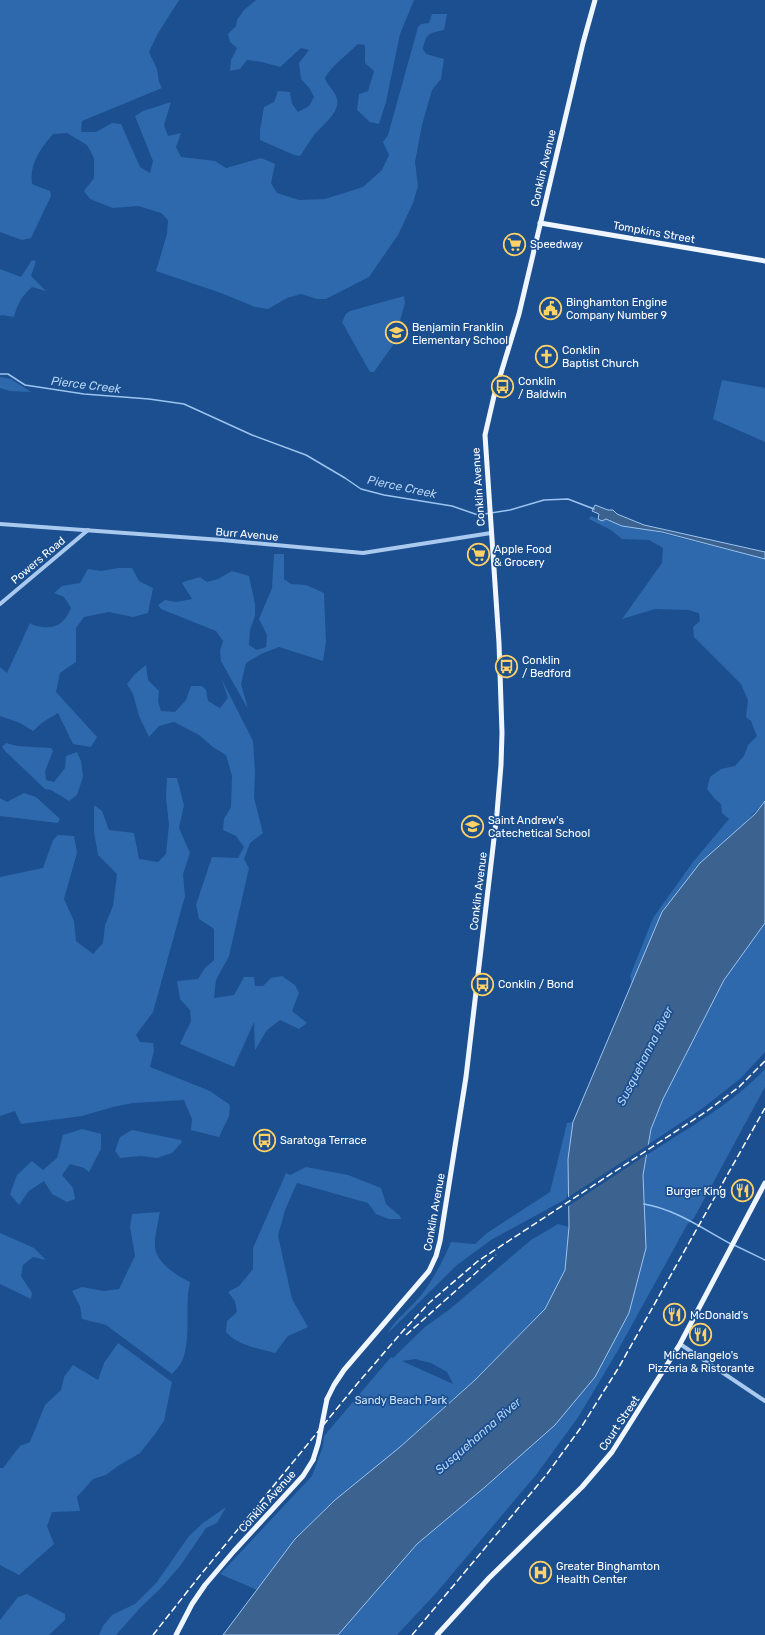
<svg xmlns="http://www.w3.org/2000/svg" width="765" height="1635" font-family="Rubik,sans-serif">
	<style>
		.green { fill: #2e69ad; fill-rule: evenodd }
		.water { fill: #3c6290; stroke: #9cc4f0 }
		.pier { fill: #1b4f8f }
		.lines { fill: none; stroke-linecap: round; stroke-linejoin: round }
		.stream { stroke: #9cc4f0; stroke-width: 1.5 }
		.minor { stroke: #a9c9ee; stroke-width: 4 }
		.major { stroke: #f0f6ff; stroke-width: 5 }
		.rail { stroke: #fff; stroke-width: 1.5; stroke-dasharray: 7 3; stroke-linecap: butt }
		.major-bridge { stroke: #f0f6ff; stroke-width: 5 }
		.labels { text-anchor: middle; stroke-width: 3.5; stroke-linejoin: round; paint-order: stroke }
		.street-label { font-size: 11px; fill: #fff; stroke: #1b4f8f }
		.poi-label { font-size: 11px; fill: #fff; stroke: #1b4f8f; text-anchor: start }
		.park-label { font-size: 11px; fill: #cfe3fa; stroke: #1b4f8f }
		.water-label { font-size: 12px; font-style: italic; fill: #b5d3f5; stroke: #1b4f8f }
	</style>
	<rect width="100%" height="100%" fill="#1b4f8f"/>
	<g class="green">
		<path d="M0,0H179L157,35L149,52L157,69L159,82L162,88L82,121L81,132H96L112,123L121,124L140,167L150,173L153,161L135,116L143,111L171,102L164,125L168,136L181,133L176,147L181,157L215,161L226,168L261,158L275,164L271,183L277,193L299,200L325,199L363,187L382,170L389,155L383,142L388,135L418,27L421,24L429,23L432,14H447L444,30C430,33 426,33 423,49L426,54L444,59L441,79L432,90L422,125L415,162L418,186L413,203L398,235L369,277L326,299H317L301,294L287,298L268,309L255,307L221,293L156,271L167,234L168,220L161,213L138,206L113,208L90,199L84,191L94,178V158L87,145L67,133L53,134C41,148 29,164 32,184L50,191L51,196L31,238L22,240L0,232Z"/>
		<path d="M256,0H414L400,34L386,102L379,124L370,122L357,110L359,94L368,91L374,71L365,63V45L358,44C347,55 332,65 325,78C327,85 333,89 336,96C343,111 322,125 314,135C309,142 305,149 300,156L294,155L260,140V130L264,107L274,102L278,91L290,92L292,104L298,112L309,106L314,97L310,89L301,79L299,63L309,50L301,48L280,67L262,62L247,60L240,69L230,71L231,60L237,48L230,42L228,34L236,26L237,20L244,10Z"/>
		<path d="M32,260L36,261L31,276L46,291L32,287C21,297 18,303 14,317L2,315L0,316V269L21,277Z"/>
		<polygon points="404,296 405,303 393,345 374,372 370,372 342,322 346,314 350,311"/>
		<polygon points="0,377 11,379 31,392 10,391 0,388"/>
		<polygon points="722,380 765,388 765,442 713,419"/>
		<polygon points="591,516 602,521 605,519 765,559 765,801 662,912 632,985 630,976 653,918 693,862 729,819 722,813 721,804 715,799 707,789 710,777 721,769 735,766 744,756 748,745 757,736 751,721 746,717 748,700 741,684 694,637 693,627 700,621 699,613 688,610 655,609 622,619 662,563 663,548 649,540 622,539 611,530 589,519"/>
		<polygon points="274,554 284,554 284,579 291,584 306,585 324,593 326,642 323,661 279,647 261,654 246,663 241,684 248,709 221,661 220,651 223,641 216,631 161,609 158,605 165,600 176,602 192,599 182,583 183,582 200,577 207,582 218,579 232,571 249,576 255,604 255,616 250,630 249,645 257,650 266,647 267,635 259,619 272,588"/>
		<path d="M118,568H132L139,581L153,588L148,613L133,617L109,612L84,617L76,628V662L60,673L56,692L97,737L91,747L73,744L58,713L43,722L33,731L20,723L0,716V667L7,673L30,623C34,626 37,626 42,627C58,629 65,622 71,608L64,597L54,593L62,586L80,583L88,569L101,571Z"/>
		<polygon points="146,665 148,680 159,691 158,701 161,711 175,712 186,700 191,686 202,686 206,690 208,701 220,708 228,698 221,678 253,741 255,773 254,798 263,833 250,843 244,859 249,868 229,956 216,980 214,998 234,995 244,977 254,977 255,986 263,986 271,978 282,976 295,985 299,993 292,1011 307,1023 299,1029 280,1020 267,1030 255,1050 254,1022 234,1067 180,1044 191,1021 190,1010 180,999 177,981 198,979 205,968 214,960 214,929 199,919 196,905 212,857 238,858 244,847 236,836 223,830 224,819 231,807 232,776 226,755 213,747 199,735 174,722 159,726 149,737 139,716 133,694 127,684 135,674"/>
		<polygon points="6,743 17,746 51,748 53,751 45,771 46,780 54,782 65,768 66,756 77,752 81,761 83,777 77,795 69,801 51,790 45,789 5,751 2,747"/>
		<polygon points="167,778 177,778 184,805 179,828 190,853 183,874 185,896 153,1012 136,1035 140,1042 153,1043 154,1050 150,1067 210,1091 230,1105 229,1116 219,1137 191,1130 192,1119 184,1100 133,1103 113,1107 82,1116 21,1124 15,1111 0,1116 0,877 43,868 53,840 58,835 74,836 77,853 64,899 74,921 76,941 93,954 103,943 105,925 113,906 117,874 98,855 94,832 94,805 102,811 109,830 134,833 139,859 158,862 166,854 169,825 166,798"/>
		<polygon points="24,793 36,797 60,819 58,823 0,816 0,798 7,802"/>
		<polygon points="765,923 765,1052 741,1078 703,1108 649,1144 651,1129 663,1099 724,980"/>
		<path d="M765,1069V1087L694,1218L687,1225L617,1352L579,1416L536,1475L437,1592L397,1635H338L417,1544L485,1487L555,1425L595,1377L647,1155C688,1128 731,1105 765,1069Z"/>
		<path d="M573,1122L568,1159L569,1190L566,1199L491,1240L457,1265L387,1334C397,1317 411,1308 422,1294C434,1278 444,1259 451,1242L475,1244L487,1233L550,1192L567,1123Z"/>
		<polygon points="82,1129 101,1134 101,1149 89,1172 84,1168 70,1164 62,1175 73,1188 75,1199 67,1202 52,1194 44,1181 29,1191 19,1205 10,1194 17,1175 32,1161 43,1170 57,1158 63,1135"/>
		<polygon points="132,1130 181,1140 182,1142 172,1153 157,1158 141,1156 120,1158 115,1151 120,1137"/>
		<path d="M306,1167L348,1175L381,1188L386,1204L400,1216L401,1219H389L376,1214L368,1203L297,1183L285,1210L278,1236L292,1299L308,1327L288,1336L275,1353C257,1348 239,1346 226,1332L227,1321L237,1312L235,1301L228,1292L239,1286L253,1269V1248L286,1173L290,1175Z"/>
		<path d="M160,1212C158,1223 154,1237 155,1247C156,1263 178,1276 190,1282C184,1308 192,1336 182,1361C180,1366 175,1370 172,1374L106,1325L82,1319L80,1306L72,1291L82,1287L104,1291L119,1289L135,1256L130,1227L132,1214Z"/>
		<path d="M558,1224L569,1227L565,1271L545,1309L475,1380L464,1389L400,1447L335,1500L295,1539L257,1590L220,1574L312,1476L323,1446L324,1436L391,1357L393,1358L425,1327L450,1309L531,1240ZM415,1359L431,1363L447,1372L453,1384L402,1361Z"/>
		<polygon points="0,1233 34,1248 46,1260 33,1257 23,1265 21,1276 32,1293 31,1299 0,1284"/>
		<polygon points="118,1343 172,1382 164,1421 155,1434 140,1453 118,1466 106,1475 93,1479 77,1497 80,1511 52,1512 47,1526 54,1544 19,1575 0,1565 0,1468 3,1468 20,1446 30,1442 45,1405 61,1390 64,1377 73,1365 98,1380 104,1363"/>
		<polygon points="226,1507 217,1523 206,1528 180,1566 160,1589 140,1608 116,1635 99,1635 103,1626 112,1615 135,1604 157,1582 189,1536 203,1523"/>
		<polygon points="27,1594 65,1614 65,1620 49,1635 0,1635 0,1620 18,1597"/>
	</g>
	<g class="water">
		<polygon points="595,505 608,510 613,510 617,514 644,525 765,552 765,559 662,532 622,526 606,519 602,521 598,519 599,514 592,511"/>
		<polygon points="765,801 765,923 724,980 663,1099 651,1129 643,1175 646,1248 629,1313 595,1377 555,1425 485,1487 417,1544 338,1635 223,1635 295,1539 335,1500 400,1447 475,1380 545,1309 565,1270 569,1227 568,1159 573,1122 662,912 700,863 755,814"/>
	</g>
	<polygon class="pier" points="651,1143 649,1153 567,1207 567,1198"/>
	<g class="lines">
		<g class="stream">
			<polyline points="0,374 8,374 25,385 84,394 149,399 184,404 252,435 306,455 345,478 361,489 384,495 452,506 478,515 510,510 544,500 568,499 594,509"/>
			<path d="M644,1204C675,1209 703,1229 731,1244"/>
			<polyline points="734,1245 765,1260"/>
		</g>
		<g class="minor">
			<polyline points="0,524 222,540 363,553 491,533"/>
			<polyline points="0,604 88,530"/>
			<polyline points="680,1344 765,1401"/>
		</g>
		<g class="major">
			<polyline points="540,223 765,261"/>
			<polyline points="327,1399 334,1385 344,1370 429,1271 436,1256 440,1241 466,1077 497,813 501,765 502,733 499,643 485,435 494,396 519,314 583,43 595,0"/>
			<polyline points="176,1635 192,1604 205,1585 234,1551 303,1476 313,1460"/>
			<polyline points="437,1635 489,1578 582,1487 612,1452 680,1344 765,1183"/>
		</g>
		<g class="rail">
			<polyline points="406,1335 496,1255"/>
			<polyline points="153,1635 198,1578 357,1384 402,1332 429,1303 478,1261 707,1111 739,1087 765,1061"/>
			<polyline points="412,1635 547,1474 582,1426 619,1367 765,1108"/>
		</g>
		<polyline class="major-bridge" points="313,1460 318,1444 327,1399"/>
	</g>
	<defs>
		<symbol id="supermarket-ring" viewBox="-11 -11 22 22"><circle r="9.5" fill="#1b4f8f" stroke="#ffd166" stroke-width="1.5"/><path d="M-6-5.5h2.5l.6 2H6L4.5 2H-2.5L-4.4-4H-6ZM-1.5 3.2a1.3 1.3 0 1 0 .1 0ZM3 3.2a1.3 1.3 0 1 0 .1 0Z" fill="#ffd166"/></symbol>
		<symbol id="civic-ring" viewBox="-11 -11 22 22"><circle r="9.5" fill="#1b4f8f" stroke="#ffd166" stroke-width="1.5"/><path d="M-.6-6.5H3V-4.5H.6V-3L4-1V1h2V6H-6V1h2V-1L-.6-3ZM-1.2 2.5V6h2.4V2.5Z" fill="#ffd166"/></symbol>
		<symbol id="school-ring" viewBox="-11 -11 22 22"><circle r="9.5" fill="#1b4f8f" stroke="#ffd166" stroke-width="1.5"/><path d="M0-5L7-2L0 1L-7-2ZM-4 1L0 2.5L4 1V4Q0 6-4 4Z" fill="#ffd166"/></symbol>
		<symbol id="church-ring" viewBox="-11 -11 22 22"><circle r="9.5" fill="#1b4f8f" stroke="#ffd166" stroke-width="1.5"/><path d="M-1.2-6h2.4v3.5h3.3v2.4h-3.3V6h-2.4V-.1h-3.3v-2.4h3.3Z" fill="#ffd166"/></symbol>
		<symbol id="bus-ring" viewBox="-11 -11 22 22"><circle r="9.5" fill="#1b4f8f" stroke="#ffd166" stroke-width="1.5"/><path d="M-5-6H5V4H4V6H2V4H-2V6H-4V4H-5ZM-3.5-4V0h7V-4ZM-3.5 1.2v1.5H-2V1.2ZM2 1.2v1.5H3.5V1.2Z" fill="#ffd166"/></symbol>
		<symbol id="restaurant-ring" viewBox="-11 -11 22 22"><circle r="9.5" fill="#1b4f8f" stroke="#ffd166" stroke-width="1.5"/><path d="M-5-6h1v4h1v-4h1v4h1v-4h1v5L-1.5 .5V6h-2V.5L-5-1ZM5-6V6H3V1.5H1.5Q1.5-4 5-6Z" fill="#ffd166"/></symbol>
		<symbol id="hospital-ring" viewBox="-11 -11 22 22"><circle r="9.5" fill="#1b4f8f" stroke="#ffd166" stroke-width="1.5"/><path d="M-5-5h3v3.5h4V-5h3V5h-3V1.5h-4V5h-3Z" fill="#ffd166"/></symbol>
	</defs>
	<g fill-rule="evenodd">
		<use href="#supermarket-ring" x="502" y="232" width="25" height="25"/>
		<use href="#civic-ring" x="538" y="296" width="25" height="25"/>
		<use href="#school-ring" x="384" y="320" width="25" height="25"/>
		<use href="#church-ring" x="534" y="344" width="25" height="25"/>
		<use href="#bus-ring" x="490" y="374" width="25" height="25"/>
		<use href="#supermarket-ring" x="466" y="542" width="25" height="25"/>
		<use href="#bus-ring" x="494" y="654" width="25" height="25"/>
		<use href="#school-ring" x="460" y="814" width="25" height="25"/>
		<use href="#bus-ring" x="470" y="972" width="25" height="25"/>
		<use href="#bus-ring" x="252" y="1128" width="25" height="25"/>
		<use href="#restaurant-ring" x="730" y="1178" width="25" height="25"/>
		<use href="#restaurant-ring" x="662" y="1302" width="25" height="25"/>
		<use href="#restaurant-ring" x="688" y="1322" width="25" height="25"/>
		<use href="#hospital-ring" x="528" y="1560" width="25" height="25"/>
	</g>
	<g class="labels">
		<g class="street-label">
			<text transform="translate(543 168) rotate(-77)" y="4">Conklin Avenue</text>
			<text transform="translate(654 232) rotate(10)" y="4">Tompkins Street</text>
			<text transform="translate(478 487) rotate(-94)" y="4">Conklin Avenue</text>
			<text transform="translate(247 534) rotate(5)" y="4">Burr Avenue</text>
			<text transform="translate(38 560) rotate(-40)" y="4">Powers Road</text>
			<text transform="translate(478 891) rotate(-83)" y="4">Conklin Avenue</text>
			<text transform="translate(434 1212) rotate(-80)" y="4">Conklin Avenue</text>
			<text transform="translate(619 1423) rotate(-56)" y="4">Court Street</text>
			<text transform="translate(267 1501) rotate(-48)" y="4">Conklin Avenue</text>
		</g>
		<g class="poi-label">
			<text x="530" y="248">Speedway</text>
			<text x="566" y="306">Binghamton Engine<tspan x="566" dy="13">Company Number 9</tspan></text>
			<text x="412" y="331">Benjamin Franklin<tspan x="412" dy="13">Elementary School</tspan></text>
			<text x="562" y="354">Conklin<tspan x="562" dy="13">Baptist Church</tspan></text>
			<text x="518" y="385">Conklin<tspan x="518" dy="13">/ Baldwin</tspan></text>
			<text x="494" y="553">Apple Food<tspan x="494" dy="13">&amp; Grocery</tspan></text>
			<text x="522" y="664">Conklin<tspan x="522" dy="13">/ Bedford</tspan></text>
			<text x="488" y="824">Saint Andrew's<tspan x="488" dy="13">Catechetical School</tspan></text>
			<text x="498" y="988">Conklin / Bond</text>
			<text x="280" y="1144">Saratoga Terrace</text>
			<text x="726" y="1195" text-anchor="end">Burger King</text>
			<text x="690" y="1319">McDonald's</text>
			<text x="701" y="1359" text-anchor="middle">Michelangelo's<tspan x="701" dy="13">Pizzeria &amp; Ristorante</tspan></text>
			<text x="556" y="1570">Greater Binghamton<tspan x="556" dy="13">Health Center</tspan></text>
		</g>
		<g class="park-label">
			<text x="401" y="1404">Sandy Beach Park</text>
		</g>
		<g class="water-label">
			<text transform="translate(86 385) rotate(7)" y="4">Pierce Creek</text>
			<text transform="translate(402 487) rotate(12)" y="4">Pierce Creek</text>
			<text transform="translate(645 1056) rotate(-63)" y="4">Susquehanna River</text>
			<text transform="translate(478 1436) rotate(-41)" y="4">Susquehanna River</text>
		</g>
	</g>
</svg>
